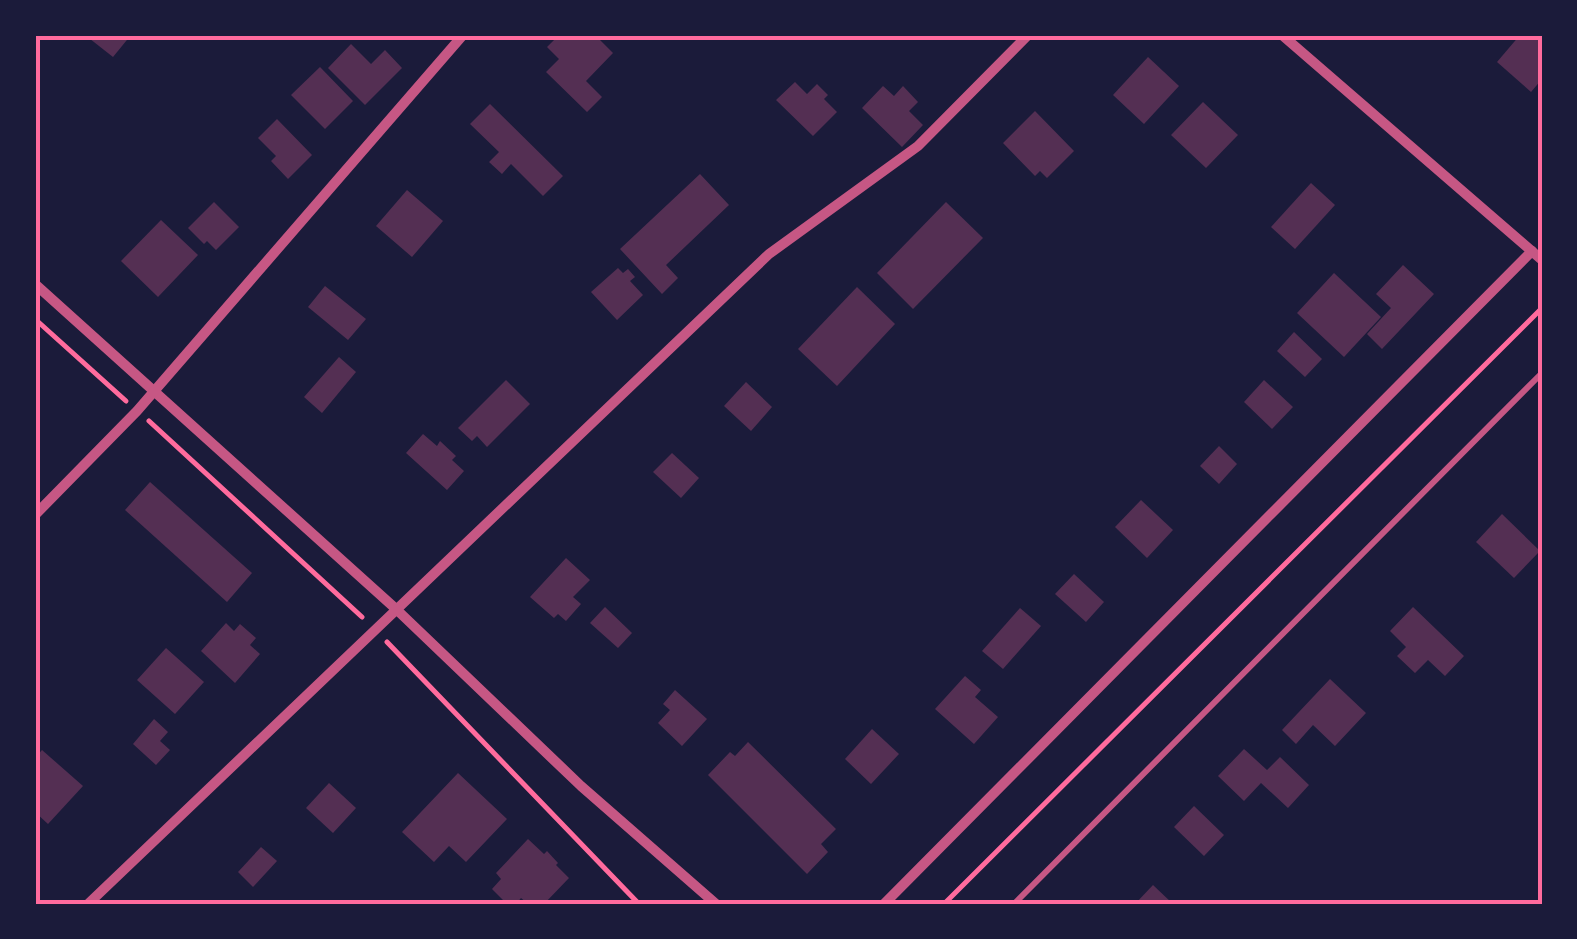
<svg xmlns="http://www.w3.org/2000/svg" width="1577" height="939" font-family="'IBM Plex Sans',sans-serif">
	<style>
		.building { fill: #542f53 }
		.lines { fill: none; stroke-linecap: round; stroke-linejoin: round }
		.path { stroke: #ff6b9d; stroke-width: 5 }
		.service { stroke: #c65784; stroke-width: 6 }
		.minor { stroke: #c65784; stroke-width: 10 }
		.neatline { fill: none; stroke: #ff6b9d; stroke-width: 4 }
	</style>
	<rect width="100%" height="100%" fill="#1b1b3a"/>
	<g class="building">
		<polygon points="85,35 131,35 113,57"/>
		<polygon points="559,35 595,35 613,53 586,81 602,97 587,112 546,72 559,59 547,47"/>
		<polygon points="1520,35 1542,35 1542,79 1531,92 1497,62"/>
		<polygon points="351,44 371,64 385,50 402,68 365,105 328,68"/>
		<polygon points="1148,57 1179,86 1144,124 1113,95"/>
		<polygon points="320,67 353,101 325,129 291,95"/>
		<polygon points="795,82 807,94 817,84 828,95 824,99 837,112 813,136 776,100"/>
		<polygon points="883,86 894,96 903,86 918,102 909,111 923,125 902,147 862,108"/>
		<polygon points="1203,102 1238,135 1206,168 1171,135"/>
		<polygon points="490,104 563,176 543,196 511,164 502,174 489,162 499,152 470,124"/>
		<polygon points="1035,111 1074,151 1047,178 1040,171 1035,176 1003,143"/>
		<polygon points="277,119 312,155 288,179 271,161 276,156 258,138"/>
		<polygon points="700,174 729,205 666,265 678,278 662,294 620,249"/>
		<polygon points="1311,183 1335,205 1295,249 1271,227"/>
		<polygon points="407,190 443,221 412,257 376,226"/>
		<polygon points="214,202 239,227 216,250 207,241 204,244 188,228"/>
		<polygon points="946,202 983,238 913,309 877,273"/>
		<polygon points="161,220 198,255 158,297 121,261"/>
		<polygon points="1403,265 1434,294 1382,349 1367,334 1391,308 1376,294"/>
		<polygon points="618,268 623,273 628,269 635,277 630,281 643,295 617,320 591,292"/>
		<polygon points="1334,273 1381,317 1344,357 1297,313"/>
		<polygon points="325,286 366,319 348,340 308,307"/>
		<polygon points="857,287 895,324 837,386 798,349"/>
		<polygon points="1294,332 1322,359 1305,377 1277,351"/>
		<polygon points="339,357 356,372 322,413 304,397"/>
		<polygon points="506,380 530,404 487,447 477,436 472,441 458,428"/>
		<polygon points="1264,380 1293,407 1272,429 1244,402"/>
		<polygon points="746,382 772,407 751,431 724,406"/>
		<polygon points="423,434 437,446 440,441 456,456 452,460 464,471 447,490 406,453"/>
		<polygon points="1219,446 1237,464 1219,484 1200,466"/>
		<polygon points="672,453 699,478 681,498 653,472"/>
		<polygon points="150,482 252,573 227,602 125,510"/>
		<polygon points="1141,500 1173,530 1147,558 1115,527"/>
		<polygon points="1502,514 1540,551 1514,578 1476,542"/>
		<polygon points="566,558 590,580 573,597 581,604 566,621 558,614 554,618 530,597"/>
		<polygon points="1074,574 1104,602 1086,622 1055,594"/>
		<polygon points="605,607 632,633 618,648 590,623"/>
		<polygon points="1413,607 1464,656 1445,676 1428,660 1415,673 1397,656 1406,647 1390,631"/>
		<polygon points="1020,608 1041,626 1003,669 982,651"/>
		<polygon points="226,623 234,631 240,624 256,638 250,645 260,654 235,683 201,651"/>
		<polygon points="166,648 204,682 175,714 137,680"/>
		<polygon points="965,676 981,690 975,697 998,717 974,744 935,709"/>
		<polygon points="1330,679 1366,713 1335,746 1313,725 1296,744 1282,730"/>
		<polygon points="675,690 707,719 682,746 658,723 670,710 663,704"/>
		<polygon points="154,719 168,732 160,741 170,750 156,765 133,744"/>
		<polygon points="872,729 899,754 871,784 845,759"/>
		<polygon points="748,742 836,829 821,844 828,852 807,874 708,775 730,752 735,756"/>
		<polygon points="1244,749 1267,770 1280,757 1309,785 1288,808 1261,783 1244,801 1218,776"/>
		<polygon points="42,750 83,786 48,824 35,812 35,758"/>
		<polygon points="458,773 507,819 466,862 449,846 434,862 402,832"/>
		<polygon points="329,783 356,808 333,833 306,808"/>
		<polygon points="1194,806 1224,835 1204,856 1174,827"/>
		<polygon points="528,839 544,854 547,851 558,863 556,865 569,878 544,904 528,904 521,898 516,904 507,904 492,889 501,879 496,873"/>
		<polygon points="261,847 277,861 253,887 238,872"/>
		<polygon points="1153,885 1173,904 1135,904"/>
	</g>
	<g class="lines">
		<g class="path">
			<polyline points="35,319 126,401"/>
			<polyline points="149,421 362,617"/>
			<polyline points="387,642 639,904"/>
			<polyline points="944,904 1542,308"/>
		</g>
		<polyline class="service" points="1014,904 1542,373"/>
		<g class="minor">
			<polyline points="1282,35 1542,260"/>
			<polyline points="35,284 396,609 581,786 716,904"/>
			<polyline points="35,515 137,411 463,35"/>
			<polyline points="88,904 769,254 918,146 1028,35"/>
			<polyline points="884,904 1532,251"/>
		</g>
	</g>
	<rect width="1577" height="939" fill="none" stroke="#1b1b3a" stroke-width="75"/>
	<rect x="38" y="38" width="1502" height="864" class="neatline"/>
</svg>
